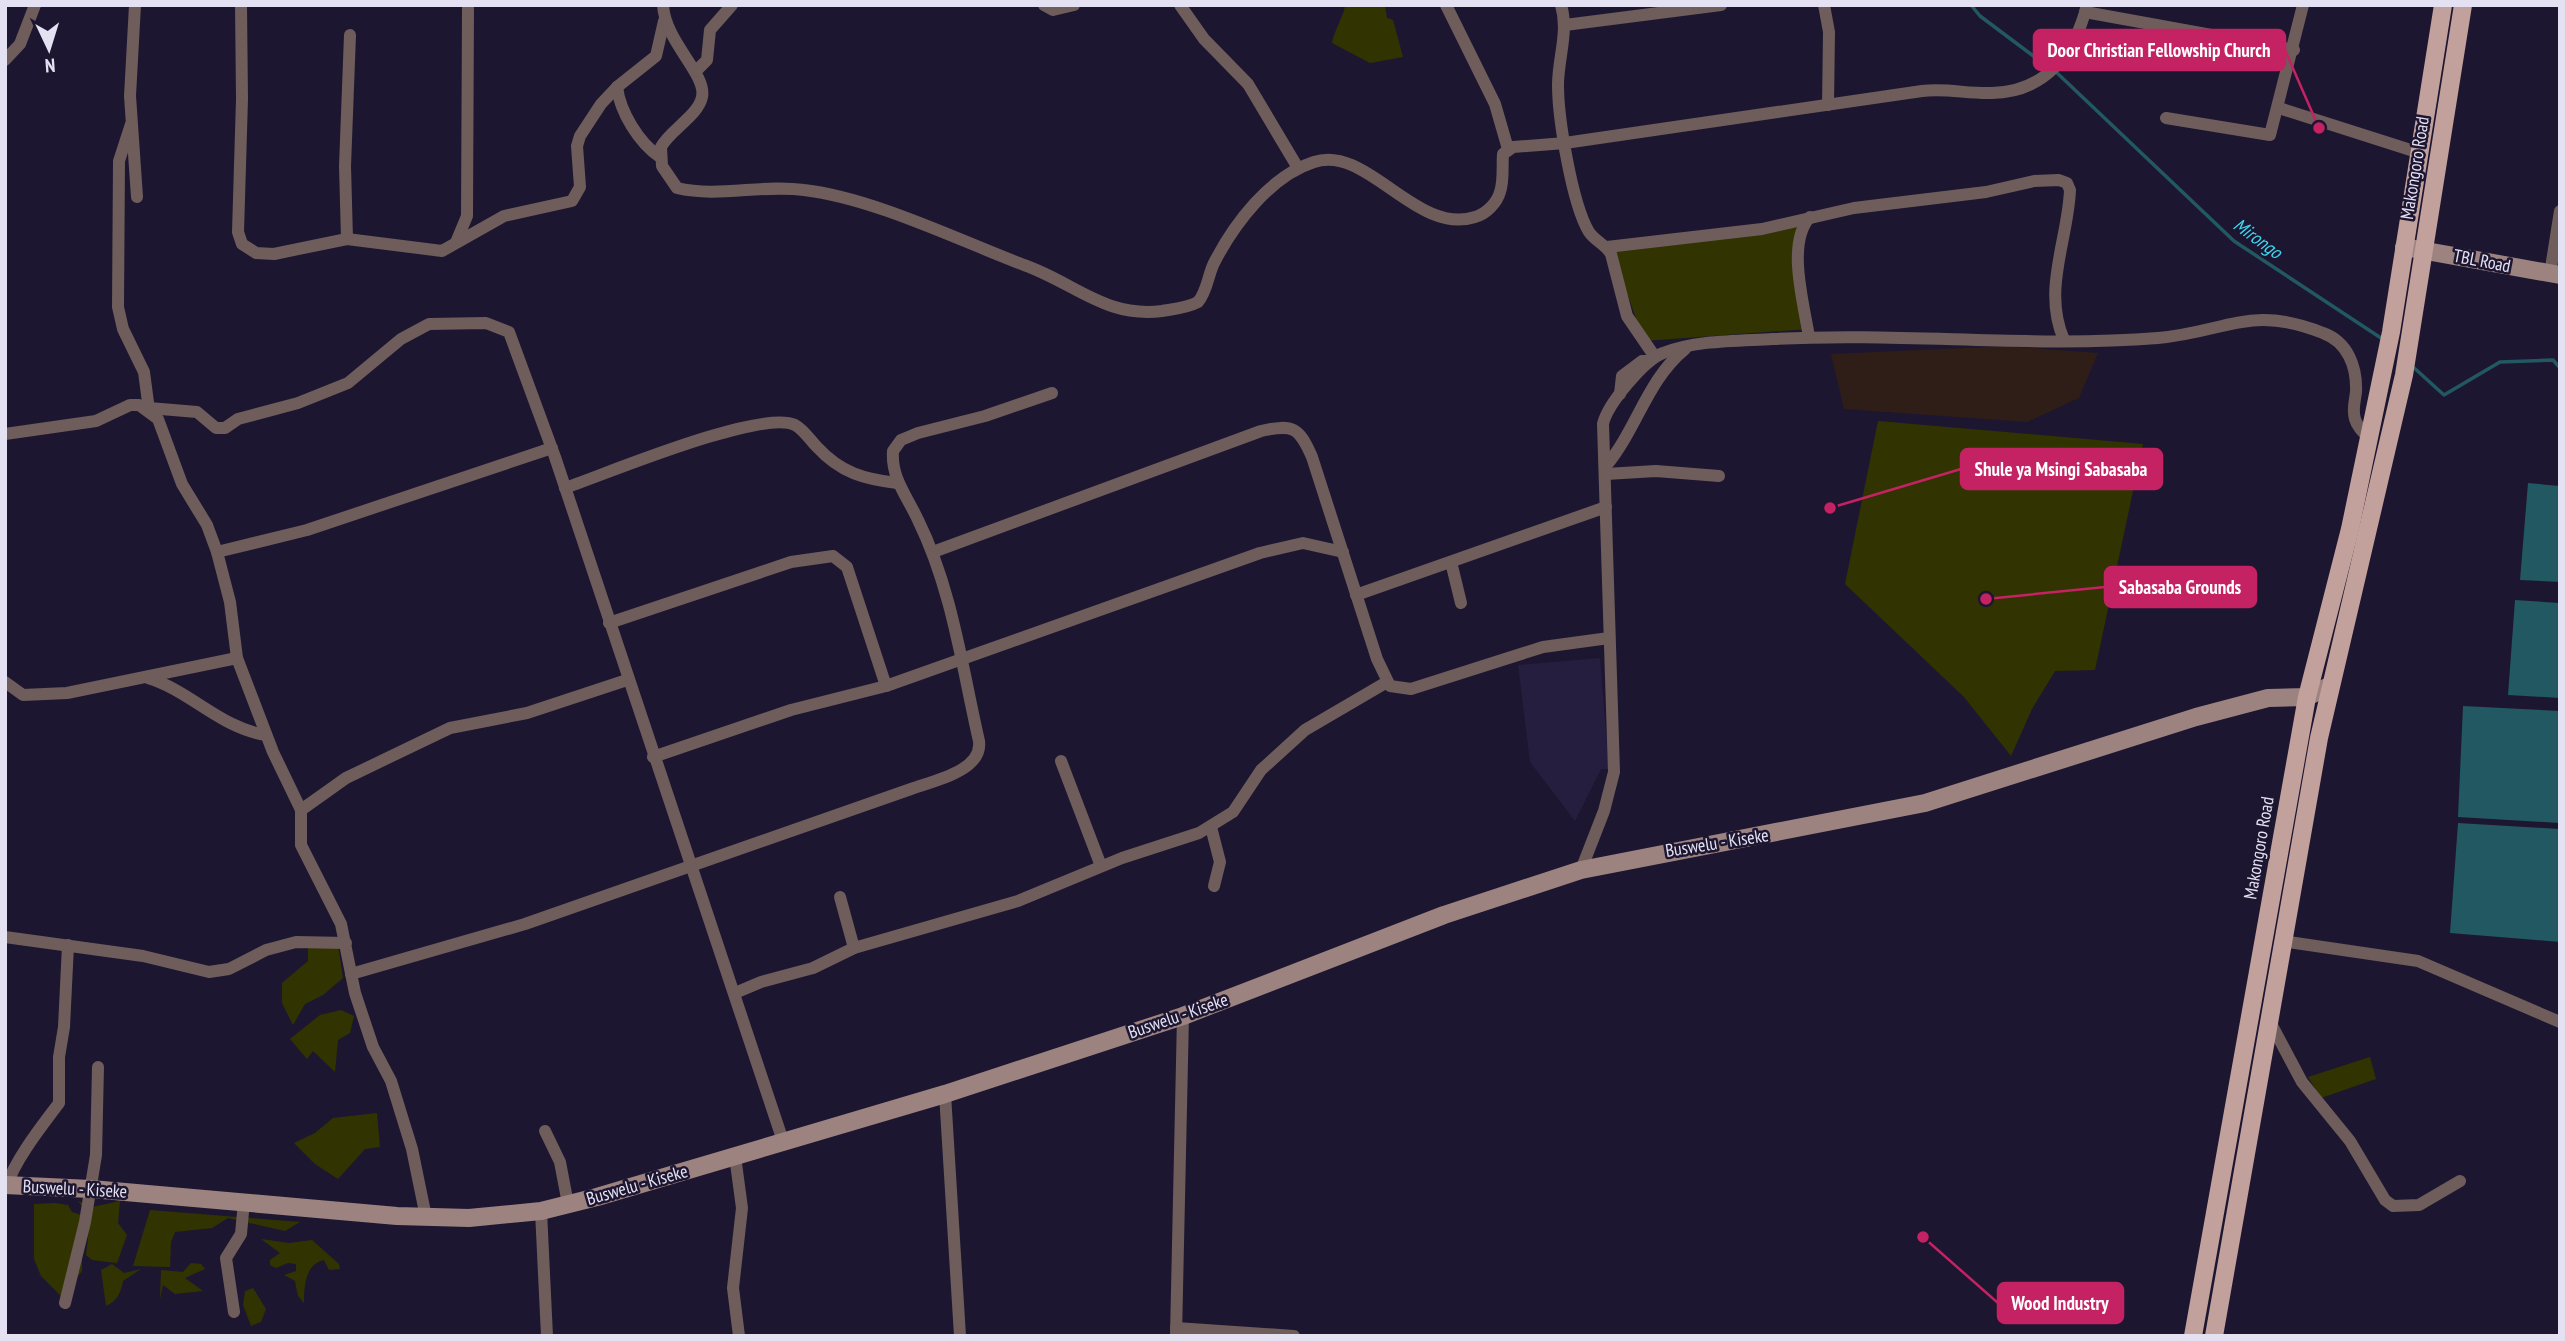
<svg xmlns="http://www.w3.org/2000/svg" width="2565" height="1341" font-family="'PT Sans Narrow',sans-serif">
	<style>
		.built { fill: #261e3e }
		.education { fill: #2f1d17 }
		.green { fill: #313400 }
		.water { fill: #215861 }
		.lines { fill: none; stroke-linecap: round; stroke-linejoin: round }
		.stream { stroke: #215861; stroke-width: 3.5 }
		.street { stroke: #6e5d5b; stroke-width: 12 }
		.secondary { stroke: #9d8380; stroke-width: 18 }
		.primary { stroke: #c2a09c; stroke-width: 18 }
		.labels { text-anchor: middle; stroke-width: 5; stroke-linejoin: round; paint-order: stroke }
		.street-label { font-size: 18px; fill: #e4e1f3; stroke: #1d1630 }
		.water-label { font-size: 19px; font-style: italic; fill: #3cd7ef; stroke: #1d1630 }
		.leader { fill: none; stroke: #c42263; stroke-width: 2.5 }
		.callout-dot { fill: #c42263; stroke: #1d1630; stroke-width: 2.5 }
		.callout { fill: #c42263; stroke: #c42263; stroke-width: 2.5 }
		.callout-label { font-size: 19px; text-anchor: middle; font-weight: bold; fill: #fff }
	</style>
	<rect width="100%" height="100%" fill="#1d1630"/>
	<polygon class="built" points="1600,658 1609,769 1601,769 1575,821 1530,762 1518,665"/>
	<polygon class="education" points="2006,346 2098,353 2079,398 2027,422 1844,409 1831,354"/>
	<g class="green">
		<path d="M1345,5H1385L1387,18L1393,20L1403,57L1370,63L1332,43C1334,31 1345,13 1345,5Z"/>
		<polygon points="1798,225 1809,329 1644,341 1610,245"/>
		<polygon points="1878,421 2143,444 2095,670 2055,671 2032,709 2011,756 1964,697 1845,584"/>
		<polygon points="338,945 343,978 323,995 305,1004 293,1025 282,1003 282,983 308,961 308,946"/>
		<polygon points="341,1010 354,1016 350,1033 338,1040 335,1072 313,1051 307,1059 290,1039 320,1015"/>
		<polygon points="2370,1057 2376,1079 2321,1098 2308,1077"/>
		<polygon points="377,1113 380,1147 365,1149 338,1179 315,1164 294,1143 315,1133 333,1118"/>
		<path d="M78,1201L92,1207L120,1201L118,1223L127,1235L117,1263L92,1260L86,1255C89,1233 92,1218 78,1201Z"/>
		<polygon points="55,1203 68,1205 72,1212 82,1215 82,1271 62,1297 41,1276 34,1259 34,1204"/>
		<polygon points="150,1210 300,1222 285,1231 228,1218 212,1228 175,1232 171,1242 170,1267 133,1266"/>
		<path d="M261,1239L289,1243L312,1240L339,1264L340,1269L329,1270L324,1260C305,1264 304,1287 304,1303L298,1296L295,1281L284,1275L296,1271V1264L288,1263L276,1268L270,1265V1260L280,1253Z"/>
		<polygon points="191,1263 201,1264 205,1269 185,1278 203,1291 175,1294 163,1285 160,1299 161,1270 183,1272"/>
		<path d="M112,1264L124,1273L141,1269L123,1281C121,1293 117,1301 106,1306L101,1270Z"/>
		<polygon points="253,1288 266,1309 261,1322 251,1326 243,1305 245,1291"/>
	</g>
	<g class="water">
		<polygon points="2528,483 2560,486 2560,582 2520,580"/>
		<polygon points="2515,600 2560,603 2560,698 2508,695"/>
		<polygon points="2463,706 2560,711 2560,823 2458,817"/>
		<polygon points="2458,823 2560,829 2560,942 2450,933"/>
	</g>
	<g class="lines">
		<g class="stream">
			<polyline points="1971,5 1980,16 2048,67"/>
			<polyline points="2055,71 2234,241 2384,340"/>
			<polyline points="2412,366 2444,395 2500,362 2553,360 2560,368"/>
		</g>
		<g class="street">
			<polyline points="135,5 130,96 137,197"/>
			<polyline points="241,5 242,99 238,232 242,244 256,253 274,254 347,239 442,251 504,216 572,201 580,187 577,146 580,136 601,104 617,87 656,56 664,21"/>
			<path d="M663,5C665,42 707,74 702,97C698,116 670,130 661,147L662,166L677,188C718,198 762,184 804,190C873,198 958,240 1024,265C1075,283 1105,318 1162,311C1174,309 1187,308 1198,302C1207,292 1208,275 1214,263C1234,224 1270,176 1314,162C1367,144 1416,236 1475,217C1486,214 1497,203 1500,192C1504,181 1502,166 1503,154L1513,147L1565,143L1922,91C1946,88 1968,94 1992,93C2046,92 2075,53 2087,5"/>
			<polyline points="1044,5 1053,10 1074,5"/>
			<polyline points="1180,5 1204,39 1248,84 1298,168"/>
			<polyline points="1446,5 1495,104 1508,149"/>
			<path d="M1561,5C1569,32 1558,58 1558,85C1558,118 1572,204 1589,232C1595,241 1605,244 1611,254L1627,316L1655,357"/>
			<polyline points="1824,5 1829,32 1828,105"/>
			<polyline points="2085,12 2294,50"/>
			<polyline points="1565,25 1721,5"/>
			<polyline points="5,60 20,44 35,5"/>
			<polyline points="696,71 707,60 710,30 732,5"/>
			<path d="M617,87C620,112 639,143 660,157"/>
			<polyline points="2279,108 2420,153"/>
			<polyline points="2166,118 2270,135 2303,5"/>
			<polyline points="131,124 119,161 118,307 123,329 144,372 149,410"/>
			<polyline points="347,239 345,166 350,35"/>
			<polyline points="457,240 467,216 468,5"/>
			<path d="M1607,247L1762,229L1854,208L1986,192L2034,181L2059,180L2067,183L2070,190C2068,240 2042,290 2064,340"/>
			<polyline points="2550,274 2560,211"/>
			<path d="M1809,337C1804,304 1786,243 1810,217"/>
			<polyline points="1620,394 1622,376 1642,361 1650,361"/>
			<polyline points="149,408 197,412 216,428 225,428 238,419 298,403 348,383 401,339 429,324 486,323 509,332 555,457 783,1141"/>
			<polyline points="5,434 96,421 130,405 139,405 158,419 182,484 207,525 217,552 230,602 237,658 273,752 301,810 301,845 341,924 355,993 373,1047 391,1081 412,1149 426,1217"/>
			<path d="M1606,466C1637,429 1647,380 1685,349"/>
			<polyline points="1606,474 1656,471 1719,476"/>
			<path d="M565,488C606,474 760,409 795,425C804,430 810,440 817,447C841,473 864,479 897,483"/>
			<polyline points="217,552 307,530 552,448"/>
			<path d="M933,552L1261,431C1293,424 1299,427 1312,457L1377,659L1390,686L1411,689L1543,647L1609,638"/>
			<polyline points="1451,562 1461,603"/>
			<polyline points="1356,595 1606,507"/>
			<polyline points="609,623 791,562 833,556 847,567 886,686"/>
			<path d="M148,678C191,691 220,728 266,735"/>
			<polyline points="5,682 23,695 67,693 237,658"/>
			<polyline points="653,757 791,710 886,686 1260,553 1303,543 1343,552"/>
			<polyline points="1061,761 1101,866"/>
			<polyline points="301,810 346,778 450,728 527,713 627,680"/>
			<polyline points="1211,827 1220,862 1214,886"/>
			<path d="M1581,870L1604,811L1614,772L1603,424C1607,405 1644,360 1663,353C1696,340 1737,341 1773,339C1901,332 2030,348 2158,338C2226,332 2251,304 2323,333C2348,342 2357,367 2356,392C2355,401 2352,410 2355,419C2357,427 2364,433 2370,439"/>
			<polyline points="840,897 854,948"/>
			<polyline points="5,937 143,956 209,972 229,969 266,950 296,942 346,943"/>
			<polyline points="2282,941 2418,961 2560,1022"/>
			<path d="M351,974L525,924L911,789C933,781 983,771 979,741C962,667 952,589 918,520C907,496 891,478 893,451L901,440L918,433L985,416L1052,393"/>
			<polyline points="735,993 761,982 813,968 854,948 1018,901 1122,858 1199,833 1233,812 1261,770 1305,730 1387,682"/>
			<polyline points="2268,1018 2302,1082 2350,1141 2385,1200 2393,1206 2419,1205 2460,1181"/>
			<polyline points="945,1094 960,1336"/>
			<polyline points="545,1131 560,1162 568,1204"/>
			<polyline points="735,1156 742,1208 733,1288 739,1336"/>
			<path d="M7,1185C16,1158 42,1126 59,1103V1057L64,1027L68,945"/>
			<polyline points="541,1211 547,1336"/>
			<polyline points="65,1303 85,1222 96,1155 98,1067"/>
			<polyline points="234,1312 226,1258 241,1234 244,1201"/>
			<polyline points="1176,1328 1294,1336"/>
			<polyline points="1176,1336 1183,1016"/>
		</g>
		<g class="secondary">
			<polyline points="2404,247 2560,275"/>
			<polyline points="5,1185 91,1189 397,1216 469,1218 541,1211 597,1197 945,1094 1183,1016 1444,915 1581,870 1925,803 2196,717 2268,698 2307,697 2331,685"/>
		</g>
		<g class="primary">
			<polyline points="2193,1336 2307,697 2350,529 2391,332 2443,5"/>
			<polyline points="2214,1336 2319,738 2404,375 2463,5"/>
		</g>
	</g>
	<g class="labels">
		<g class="street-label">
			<text transform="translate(2415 168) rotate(-81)" y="6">Makongoro Road</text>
			<text transform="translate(2482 261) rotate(11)" y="6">TBL Road</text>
			<text transform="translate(1717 843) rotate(-9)" y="6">Buswelu - Kiseke</text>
			<text transform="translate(2259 848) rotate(-80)" y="6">Makongoro Road</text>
			<text transform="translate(1178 1016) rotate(-19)" y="6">Buswelu - Kiseke</text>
			<text transform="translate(637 1185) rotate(-16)" y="6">Buswelu - Kiseke</text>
			<text transform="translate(75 1189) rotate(3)" y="6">Buswelu - Kiseke</text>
		</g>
		<g class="water-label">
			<text transform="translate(2258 238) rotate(36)" y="7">Mirongo</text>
		</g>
	</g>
	<path class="leader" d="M2319 128L2285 50M1830 508L1961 469M1986 599L2105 587M1923 1237L1998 1303"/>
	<g class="callout-dot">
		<circle cx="2319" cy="128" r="7"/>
		<circle cx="1830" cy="508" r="7"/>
		<circle cx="1986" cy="599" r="7"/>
		<circle cx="1923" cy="1237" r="7"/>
	</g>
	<g class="callout">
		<rect x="2034" y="30" width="251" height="40" rx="7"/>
		<rect x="1961" y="449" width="201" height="40" rx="7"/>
		<rect x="2105" y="567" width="151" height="40" rx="7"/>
		<rect x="1998" y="1283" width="125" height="40" rx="7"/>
	</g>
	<g class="callout-label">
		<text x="2159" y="57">Door Christian Fellowship Church</text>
		<text x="2061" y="476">Shule ya Msingi Sabasaba</text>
		<text x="2180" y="594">Sabasaba Grounds</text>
		<text x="2060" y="1310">Wood Industry</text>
	</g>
	<rect width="2565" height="1341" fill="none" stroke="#e4e1f3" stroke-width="14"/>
	<g transform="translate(49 49) rotate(176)" stroke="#1d1630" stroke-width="5" paint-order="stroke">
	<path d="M0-5L12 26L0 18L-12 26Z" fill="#e4e1f3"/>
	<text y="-10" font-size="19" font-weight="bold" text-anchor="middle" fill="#e4e1f3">N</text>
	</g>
</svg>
